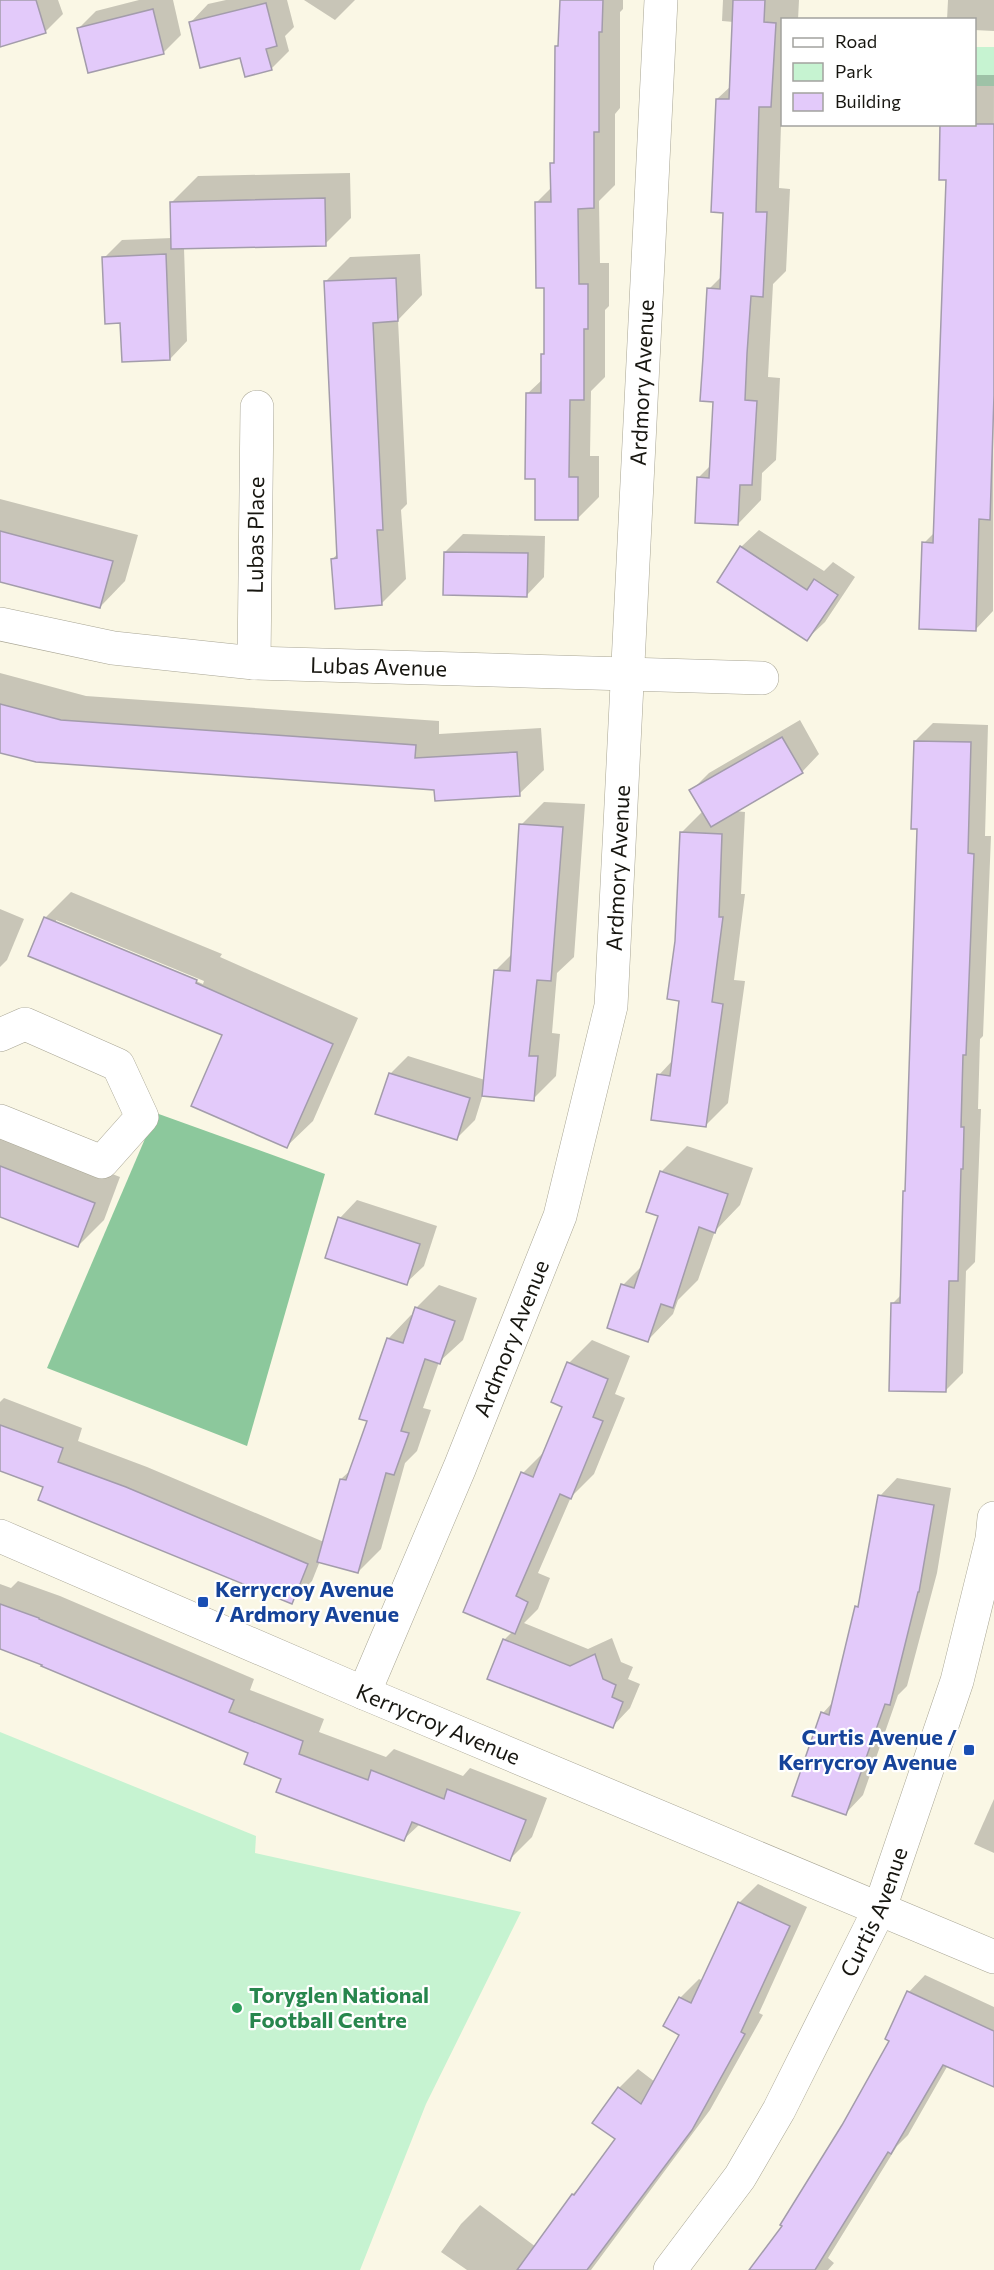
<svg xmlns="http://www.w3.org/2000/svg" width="994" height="2270" font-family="Commissioner,sans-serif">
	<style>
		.green { fill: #c6f3d1 }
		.forest { fill: #8cc89c }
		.shadow { fill: #0003; fill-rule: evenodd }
		.building { fill: #e3cafa; stroke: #a39cab; stroke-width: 1.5 }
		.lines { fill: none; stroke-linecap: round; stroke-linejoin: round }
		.minor-casing { stroke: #a8a594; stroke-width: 34 }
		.minor { stroke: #fff; stroke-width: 33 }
		.transit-dot { fill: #1a4fb4; stroke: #fff; stroke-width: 2 }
		.leisure-dot { fill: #2e9e5b; stroke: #fff; stroke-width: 2 }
		.labels { text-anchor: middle; stroke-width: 4.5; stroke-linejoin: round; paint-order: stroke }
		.street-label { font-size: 22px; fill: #171610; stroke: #fff }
		.transit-label { font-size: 22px; font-weight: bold; fill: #164399; stroke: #fff; text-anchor: start }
		.leisure-label { font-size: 22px; font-weight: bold; fill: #27864d; stroke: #fff; text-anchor: start }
	</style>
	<rect width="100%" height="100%" fill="#faf7e5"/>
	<g class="green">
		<rect x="975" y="47" width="19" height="39"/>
		<polygon points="0,1732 256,1836 255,1853 521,1912 426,2104 360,2270 0,2270"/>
	</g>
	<polygon class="forest" points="156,1113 325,1174 247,1446 47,1368"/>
	<g class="shadow">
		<polygon points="0,0 58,0 63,14 45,32 0,45"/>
		<polygon points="139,0 173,0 181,35 164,52 89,71 78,29 96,11"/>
		<polygon points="226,0 287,0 294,27 285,36 289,51 271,69 191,22 208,4"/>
		<polygon points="304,0 355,0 335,20"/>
		<polygon points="561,0 623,0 623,9 620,12 620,108 615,114 615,185 599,201 600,263 609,263 609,306 605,310 605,377 591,391 590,456 599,456 599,497 577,519 527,394 543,379 543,355 546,352 545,287 536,203 552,187 552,164 556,160 556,47 560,43"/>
		<polygon points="723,0 799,0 798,20 782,20 782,94 779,188 790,189 786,271 773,284 768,377 780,378 776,460 762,473 761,500 738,524 698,478 711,465 715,400 709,289 722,276 725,211 717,99 731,86 734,22 722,21"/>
		<polygon points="948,0 994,0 994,31 974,30 974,20 947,20"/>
		<polygon points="974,75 994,75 993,611 976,629 924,543 935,532 947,178 974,124"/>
		<polygon points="350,173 351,218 325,244 184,248 187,341 170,359 121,321 104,258 122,240 172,238 172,202 198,176"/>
		<polygon points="420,254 422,295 398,320 407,504 401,510 406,579 381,604 333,559 338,553 325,282 350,257"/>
		<polygon points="0,499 138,535 125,581 100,607 0,580"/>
		<polygon points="759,530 824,571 833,562 855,577 825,622 807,639 741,547"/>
		<polygon points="463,534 545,536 544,577 527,595 445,552"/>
		<polygon points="0,673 86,696 439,721 439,734 541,728 544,770 519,794 436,789 0,751"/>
		<polygon points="800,720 819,754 802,772 735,811 745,812 741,894 745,894 734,980 745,981 728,1103 705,1126 659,1075 673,1060 681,1000 676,941 682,832 703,811 691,791 709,773"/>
		<polygon points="933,723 988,725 985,836 991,836 983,1036 980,1039 978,1109 981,1109 975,1262 966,1271 963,1373 945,1391 893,1303 902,1294 907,1190 919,828 915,741"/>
		<polygon points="544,802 585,804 574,957 557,973 552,1033 560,1034 556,1076 533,1099 483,1094 475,1120 457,1138 390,1074 408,1056 485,1080 496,970 512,954 521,825"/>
		<path d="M71,892L222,954L220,957L358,1018L313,1121L287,1146L224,1035L45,918ZM56,920L204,981L203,984L56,923Z"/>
		<polygon points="0,909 24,919 7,960 0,967"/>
		<polygon points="0,1130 120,1177 104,1220 78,1246 0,1215"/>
		<polygon points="687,1146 753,1168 740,1205 715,1231 698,1280 678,1300 673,1314 648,1340 623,1285 643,1265 659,1215 661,1172"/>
		<polygon points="357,1200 437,1226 424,1266 406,1283 340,1218"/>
		<polygon points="439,1285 477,1298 463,1340 439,1362 423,1408 431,1410 417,1451 405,1463 381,1549 358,1572 320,1561 312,1581 291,1602 45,1486 0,1469 0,1402 4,1398 82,1428 78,1441 147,1467 324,1542 341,1479 352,1469 369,1420 388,1339 411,1315 413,1316 416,1308"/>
		<polygon points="592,1340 630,1356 615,1394 625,1398 594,1474 571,1497 538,1573 550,1578 538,1609 524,1623 588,1649 612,1638 621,1662 633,1667 628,1679 640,1684 630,1708 613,1726 504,1640 513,1631 523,1473 546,1450 564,1406 553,1401 569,1363"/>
		<polygon points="897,1478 951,1488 937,1573 907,1686 898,1695 863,1795 846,1813 823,1713 833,1702 857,1607 861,1603 880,1496"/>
		<polygon points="18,1581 60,1596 254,1679 250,1690 324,1719 319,1732 386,1757 394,1749 463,1776 470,1768 547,1798 532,1837 510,1859 420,1824 404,1839 283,1778 250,1752 43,1664 0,1648 0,1584 11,1588"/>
		<polygon points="994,1799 994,1853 974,1844"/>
		<polygon points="758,1884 807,1907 759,2013 763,2015 710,2110 591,2270 467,2270 441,2252 461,2224 480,2205 536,2247 573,2194 586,2181 617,2139 619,2088 638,2069 655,2082 681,2035 680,1998 699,1979 703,1981 739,1903"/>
		<polygon points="925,1975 994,2007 994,2085 948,2065 908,2135 897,2146 828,2258 834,2263 828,2270 751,2270 784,2225 843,2126 891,2040 909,1992"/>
	</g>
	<g class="building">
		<polygon points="0,0 36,0 46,33 0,47"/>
		<polygon points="560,0 603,0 602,32 599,32 599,132 594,132 594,208 578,209 579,284 588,284 588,329 584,329 584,400 570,400 569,477 578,477 578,520 535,520 535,479 525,479 526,393 541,393 541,354 544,354 544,288 536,288 535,202 551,202 550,163 554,163 555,46 558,46"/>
		<polygon points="733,0 765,0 764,22 776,23 771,107 759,107 756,212 767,212 763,297 751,296 747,354 745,400 757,401 752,485 740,485 738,525 695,523 697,477 709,478 713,402 700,401 703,357 707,288 720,289 723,213 711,212 716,99 729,99"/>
		<polygon points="266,3 277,46 266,49 272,70 245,77 240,58 200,68 189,22"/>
		<polygon points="153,9 164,54 88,73 77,28"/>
		<polygon points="940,124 994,124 994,395 990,520 979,519 976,631 919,629 922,542 933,543 946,180 939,180"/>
		<polygon points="325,198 326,246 171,249 170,202"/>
		<polygon points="166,254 170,360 122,362 120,323 105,324 102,257"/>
		<polygon points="396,278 398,321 373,323 383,530 377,530 382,605 335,609 331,559 337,558 324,281"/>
		<polygon points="0,531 113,561 100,608 0,582"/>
		<polygon points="740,546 807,590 814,579 838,595 807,641 717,582"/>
		<polygon points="444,552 528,553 527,597 443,595"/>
		<polygon points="0,704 61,720 416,745 415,758 517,752 520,796 435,801 434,790 36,762 0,753"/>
		<polygon points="782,737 803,773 711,827 689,790"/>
		<polygon points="914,741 971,742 968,853 974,854 966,1055 963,1055 961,1127 964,1127 963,1169 961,1169 958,1281 949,1281 946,1392 889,1391 891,1303 900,1303 903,1191 905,1191 917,829 911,829"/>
		<polygon points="519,824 563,827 551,981 537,980 529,1056 538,1056 534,1101 482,1096 494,970 510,971"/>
		<polygon points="680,832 722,834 719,917 723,917 712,1002 723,1004 706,1127 651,1120 657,1074 670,1076 679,1001 667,999 675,941"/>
		<polygon points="44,917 197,980 196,983 333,1044 287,1148 191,1106 222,1035 28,956"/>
		<polygon points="389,1073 470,1098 457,1140 375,1114"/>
		<polygon points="0,1166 95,1203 78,1247 0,1217"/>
		<polygon points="660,1171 728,1194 715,1233 699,1227 673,1308 661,1304 648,1342 607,1328 621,1284 634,1288 658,1216 646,1212"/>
		<polygon points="338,1217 420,1244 407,1285 325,1258"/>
		<polygon points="415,1307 455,1321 440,1364 425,1359 401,1431 409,1433 394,1475 386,1473 358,1573 317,1562 340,1479 346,1480 367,1421 359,1419 387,1338 403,1343"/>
		<polygon points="567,1362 608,1379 593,1417 603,1421 571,1499 560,1494 516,1596 528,1602 515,1634 463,1612 521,1472 533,1477 562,1407 551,1402"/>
		<polygon points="0,1425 63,1448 58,1462 126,1487 308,1564 292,1604 38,1500 43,1487 0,1471"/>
		<polygon points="878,1495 934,1505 919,1592 918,1592 890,1705 885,1704 846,1815 792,1796 821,1712 829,1715 855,1606 858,1607"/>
		<polygon points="0,1604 39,1618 39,1619 234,1700 229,1712 303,1741 299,1754 368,1780 371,1770 444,1799 447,1789 526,1820 510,1861 412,1822 404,1841 276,1792 281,1779 244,1764 248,1753 41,1666 42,1665 0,1649"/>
		<polygon points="503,1639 570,1666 595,1654 603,1679 616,1685 612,1697 623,1702 613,1728 487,1679"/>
		<polygon points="738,1902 790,1926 741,2032 745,2034 692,2130 587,2270 517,2270 572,2194 574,2195 615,2139 592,2123 618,2087 641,2104 679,2035 663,2026 679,1997 691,2003"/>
		<polygon points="907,1991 994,2031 994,2087 943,2065 891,2154 888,2152 815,2270 749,2270 782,2226 780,2225 842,2125 889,2041 885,2039"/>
	</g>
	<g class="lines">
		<defs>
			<g id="minor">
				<path id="s1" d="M0,624L113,648L254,663L762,678"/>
				<path id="s2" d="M254,663L257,407"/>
				<polyline points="0,1035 25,1024 118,1065 142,1117 102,1162 0,1121"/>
				<path id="s3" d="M0,1536L364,1693L994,1957"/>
				<path id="s4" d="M364,1693L460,1467L560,1216L611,1006L661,0"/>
				<path id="s5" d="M670,2270L740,2177L779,2110L880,1908L957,1681L992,1539L994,1518"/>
			</g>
		</defs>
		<use href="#minor" class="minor-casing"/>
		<use href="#minor" class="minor"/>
	</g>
	<g class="transit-dot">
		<rect x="197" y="1596" width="12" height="12" rx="3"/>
		<rect x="963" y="1744" width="12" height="12" rx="3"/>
	</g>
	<circle class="leisure-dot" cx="237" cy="2008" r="6"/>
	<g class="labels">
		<g class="street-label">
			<text dy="8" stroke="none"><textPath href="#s4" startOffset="1356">Ardmory Avenue</textPath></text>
			<text dy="8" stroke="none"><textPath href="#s2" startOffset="128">Lubas Place</textPath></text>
			<text dy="8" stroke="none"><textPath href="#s1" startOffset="382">Lubas Avenue</textPath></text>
			<text dy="8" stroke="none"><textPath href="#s4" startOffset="870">Ardmory Avenue</textPath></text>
			<text dy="8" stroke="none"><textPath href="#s4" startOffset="384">Ardmory Avenue</textPath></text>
			<text dy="8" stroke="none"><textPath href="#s3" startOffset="477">Kerrycroy Avenue</textPath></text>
			<text dy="8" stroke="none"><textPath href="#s5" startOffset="414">Curtis Avenue</textPath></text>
		</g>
		<g class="transit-label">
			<text x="215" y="1597">Kerrycroy Avenue<tspan x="215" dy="25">/ Ardmory Avenue</tspan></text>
			<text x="957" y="1745" text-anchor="end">Curtis Avenue /<tspan x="957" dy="25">Kerrycroy Avenue</tspan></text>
		</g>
		<g class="leisure-label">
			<text x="249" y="2003">Toryglen National<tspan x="249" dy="25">Football Centre</tspan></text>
		</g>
	</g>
	<rect x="781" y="18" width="195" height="108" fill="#ffffff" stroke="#a2a29f" stroke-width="1.5"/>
	<rect x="793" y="38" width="30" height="9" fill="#ffffff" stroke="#a2a29f" stroke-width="1.5"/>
	<text x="835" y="48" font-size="18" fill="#171610">Road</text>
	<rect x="793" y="63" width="30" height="18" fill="#c6f3d1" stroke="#a2a29f" stroke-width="1.5"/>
	<text x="835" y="78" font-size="18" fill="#171610">Park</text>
	<rect x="793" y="93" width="30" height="18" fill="#e3cafa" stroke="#a2a29f" stroke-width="1.5"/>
	<text x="835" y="108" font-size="18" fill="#171610">Building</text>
</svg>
